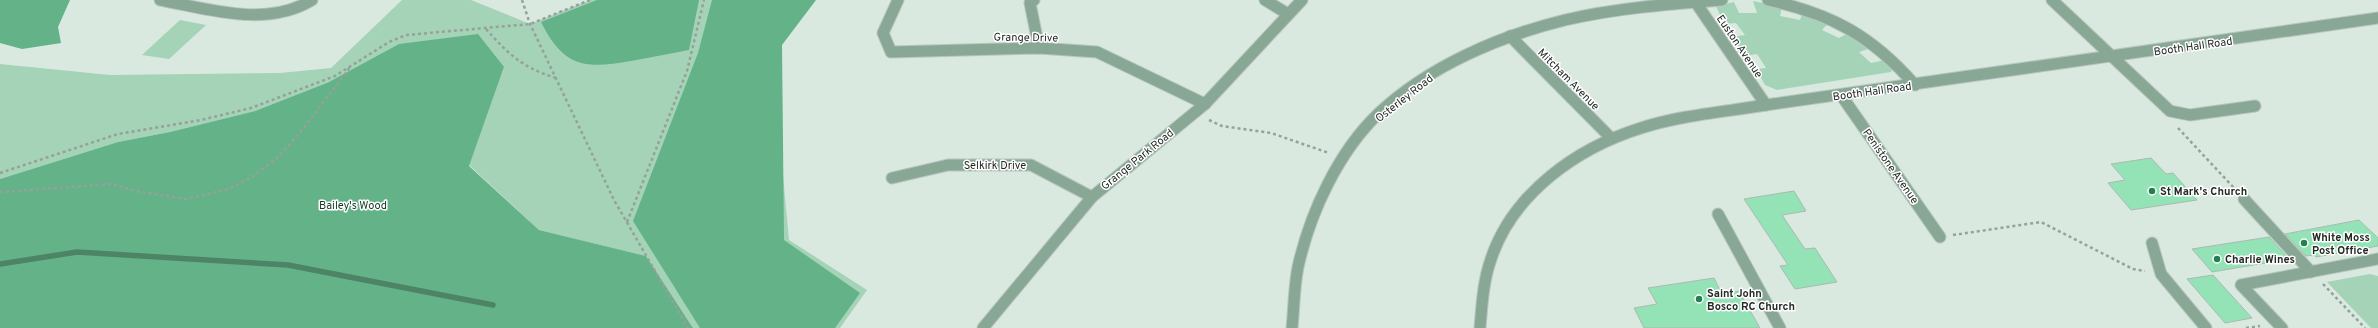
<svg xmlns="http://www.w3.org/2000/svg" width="2378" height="328" font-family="Overpass,sans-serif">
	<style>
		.green { fill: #a4d3b7 }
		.forest { fill: #64b288 }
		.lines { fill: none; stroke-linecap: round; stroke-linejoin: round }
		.stream { stroke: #4c8465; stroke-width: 5.5 }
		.building { fill: #94e3b6; stroke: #aabab0 }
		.service-casing { stroke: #b8c6be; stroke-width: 13 }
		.minor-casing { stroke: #b8c6be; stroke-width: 13 }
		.path { stroke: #95a19a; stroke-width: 2.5; stroke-dasharray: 3 3; stroke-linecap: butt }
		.service { stroke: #88a895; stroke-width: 11 }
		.minor { stroke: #88a895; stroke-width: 11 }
		.poi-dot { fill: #247f55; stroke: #fff; stroke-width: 1.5 }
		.labels { text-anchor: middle; stroke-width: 3; stroke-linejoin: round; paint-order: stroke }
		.street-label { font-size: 11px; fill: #232925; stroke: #fff }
		.poi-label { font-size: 11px; font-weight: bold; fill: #232925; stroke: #fff; text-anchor: start }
		.park-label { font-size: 11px; fill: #123524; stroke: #fff }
	</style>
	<rect width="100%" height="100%" fill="#d9e9df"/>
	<g class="green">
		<polygon points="402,0 471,0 530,24 590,0 813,0 772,58 789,240 867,290 840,328 693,328 646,256 539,230 469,165 504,67 329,82 255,111 170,132 118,142 0,179 0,64 110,75 280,73 331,68"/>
		<polygon points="1753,1 1782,7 1780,16 1800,20 1803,12 1830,21 1822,30 1839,38 1850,32 1871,48 1859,52 1871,63 1885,60 1893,68 1891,72 1777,90 1765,85 1756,69 1766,68 1757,54 1745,56 1732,37 1745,35 1736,23 1724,24 1716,6 1734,2 1739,13 1757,13"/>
		<polygon points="180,20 206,25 169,59 142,55"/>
		<polygon points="2370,274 2378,276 2378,328 2371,328 2327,282"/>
	</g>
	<g class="forest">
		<polygon points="0,0 70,0 58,27 61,43 22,49 0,43"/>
		<path d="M597,0H699L689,50C670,54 651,57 631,61C585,69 564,68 541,22Z"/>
		<polygon points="712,0 816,0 782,45 784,240 860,293 835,328 700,328 633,221 698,53"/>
		<polygon points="478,34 504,67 469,166 539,230 646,256 693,328 0,328 0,179 118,142 170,132 255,111 329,82 399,44"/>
	</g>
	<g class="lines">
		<polyline class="stream" points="0,264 77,252 288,265 493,305"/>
	</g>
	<g class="building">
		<polygon points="2151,158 2166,174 2173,173 2197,200 2131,210 2108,183 2125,180 2111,164"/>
		<polygon points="1794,191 1806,211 1782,215 1805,249 1815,248 1837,282 1795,289 1780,266 1788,265 1744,199"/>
		<polygon points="2359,220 2378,238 2378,246 2316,257 2314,255 2306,256 2285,234"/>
		<polygon points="2269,237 2289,259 2212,272 2192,249"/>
		<polygon points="2213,275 2252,318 2225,323 2187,279"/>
		<polygon points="1714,278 1722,294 1739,291 1760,328 1644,328 1634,308 1657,304 1648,288"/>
	</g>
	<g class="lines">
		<defs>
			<g id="service">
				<polyline points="2244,199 2311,272"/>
				<polyline points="1718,214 1780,328"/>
				<polyline points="2152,243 2161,274 2206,328"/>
			</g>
			<g id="minor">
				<path d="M160,0C209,9 266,28 312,0"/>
				<polyline points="898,0 883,33 891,52 1039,48 1097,52 1205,104"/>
				<polyline points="1034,0 1030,3 1039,48"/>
				<polyline points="1265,0 1288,14"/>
				<polyline points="1694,0 1766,105"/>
				<path d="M1768,0C1832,14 1872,36 1915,85"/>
				<polyline points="2052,0 2170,111 2190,115 2255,106"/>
				<polyline points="1510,36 1611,138"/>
				<polyline points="1841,95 1940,237"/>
				<polyline points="892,178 948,165 1031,165 1092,197"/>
				<polyline points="983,328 1092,197 1205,104 1302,0"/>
				<path d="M1292,328C1294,308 1294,287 1298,267C1310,213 1338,152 1379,113C1429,66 1500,36 1565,20C1616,8 1670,4 1722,0"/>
				<path d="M1480,328C1482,304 1483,282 1491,259C1513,193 1577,148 1641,128C1681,115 1724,112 1766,105L2378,18"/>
				<polyline points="2282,328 2241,285 2378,259"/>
			</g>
		</defs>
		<use href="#service" class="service-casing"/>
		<use href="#minor" class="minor-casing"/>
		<g class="path">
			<polyline points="522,0 530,24 614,200 688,328"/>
			<path d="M486,29C508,54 523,68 556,78"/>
			<polyline points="1209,120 1222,126 1271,133 1329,153"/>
			<polyline points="2178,128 2235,189"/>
			<polyline points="0,173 118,134 201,120 251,108 335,76 389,42 406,35 530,24 590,0"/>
			<polyline points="0,192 112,184 136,191 186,199 229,189 252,177 276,159 300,133 351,66"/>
			<polyline points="627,222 687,71 704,0"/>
			<polyline points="1953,235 2041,222 2133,269 2145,271"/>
			<polyline points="2323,284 2365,328"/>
			<polyline points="2246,328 2260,326"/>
		</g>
		<use href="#service" class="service"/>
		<use href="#minor" class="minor"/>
	</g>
	<g class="poi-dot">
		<circle cx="2152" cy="191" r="4"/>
		<circle cx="2304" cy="243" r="4"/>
		<circle cx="2217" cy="259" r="4"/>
		<circle cx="1699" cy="299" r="4"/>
	</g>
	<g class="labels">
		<g class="street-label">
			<text transform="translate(1026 37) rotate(1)" y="4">Grange Drive</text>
			<text transform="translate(1740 46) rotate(56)" y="4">Euston Avenue</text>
			<text transform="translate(2193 46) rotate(-8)" y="4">Booth Hall Road</text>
			<text transform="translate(1569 79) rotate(45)" y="4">Mitcham Avenue</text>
			<text transform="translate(1872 91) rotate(-8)" y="4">Booth Hall Road</text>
			<text transform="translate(1404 98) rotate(-38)" y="4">Osterley Road</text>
			<text transform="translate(1137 159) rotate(-39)" y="4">Grange Park Road</text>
			<text x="995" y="169">Selkirk Drive</text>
			<text transform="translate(1891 166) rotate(55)" y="4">Penistone Avenue</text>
		</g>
		<g class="poi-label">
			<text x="2160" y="195">St Mark's Church</text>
			<text x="2312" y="241">White Moss<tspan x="2312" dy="13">Post Office</tspan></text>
			<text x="2225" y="263">Charlie Wines</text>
			<text x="1707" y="297">Saint John<tspan x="1707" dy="13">Bosco RC Church</tspan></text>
		</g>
		<g class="park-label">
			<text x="353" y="209">Bailey's Wood</text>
		</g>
	</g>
</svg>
